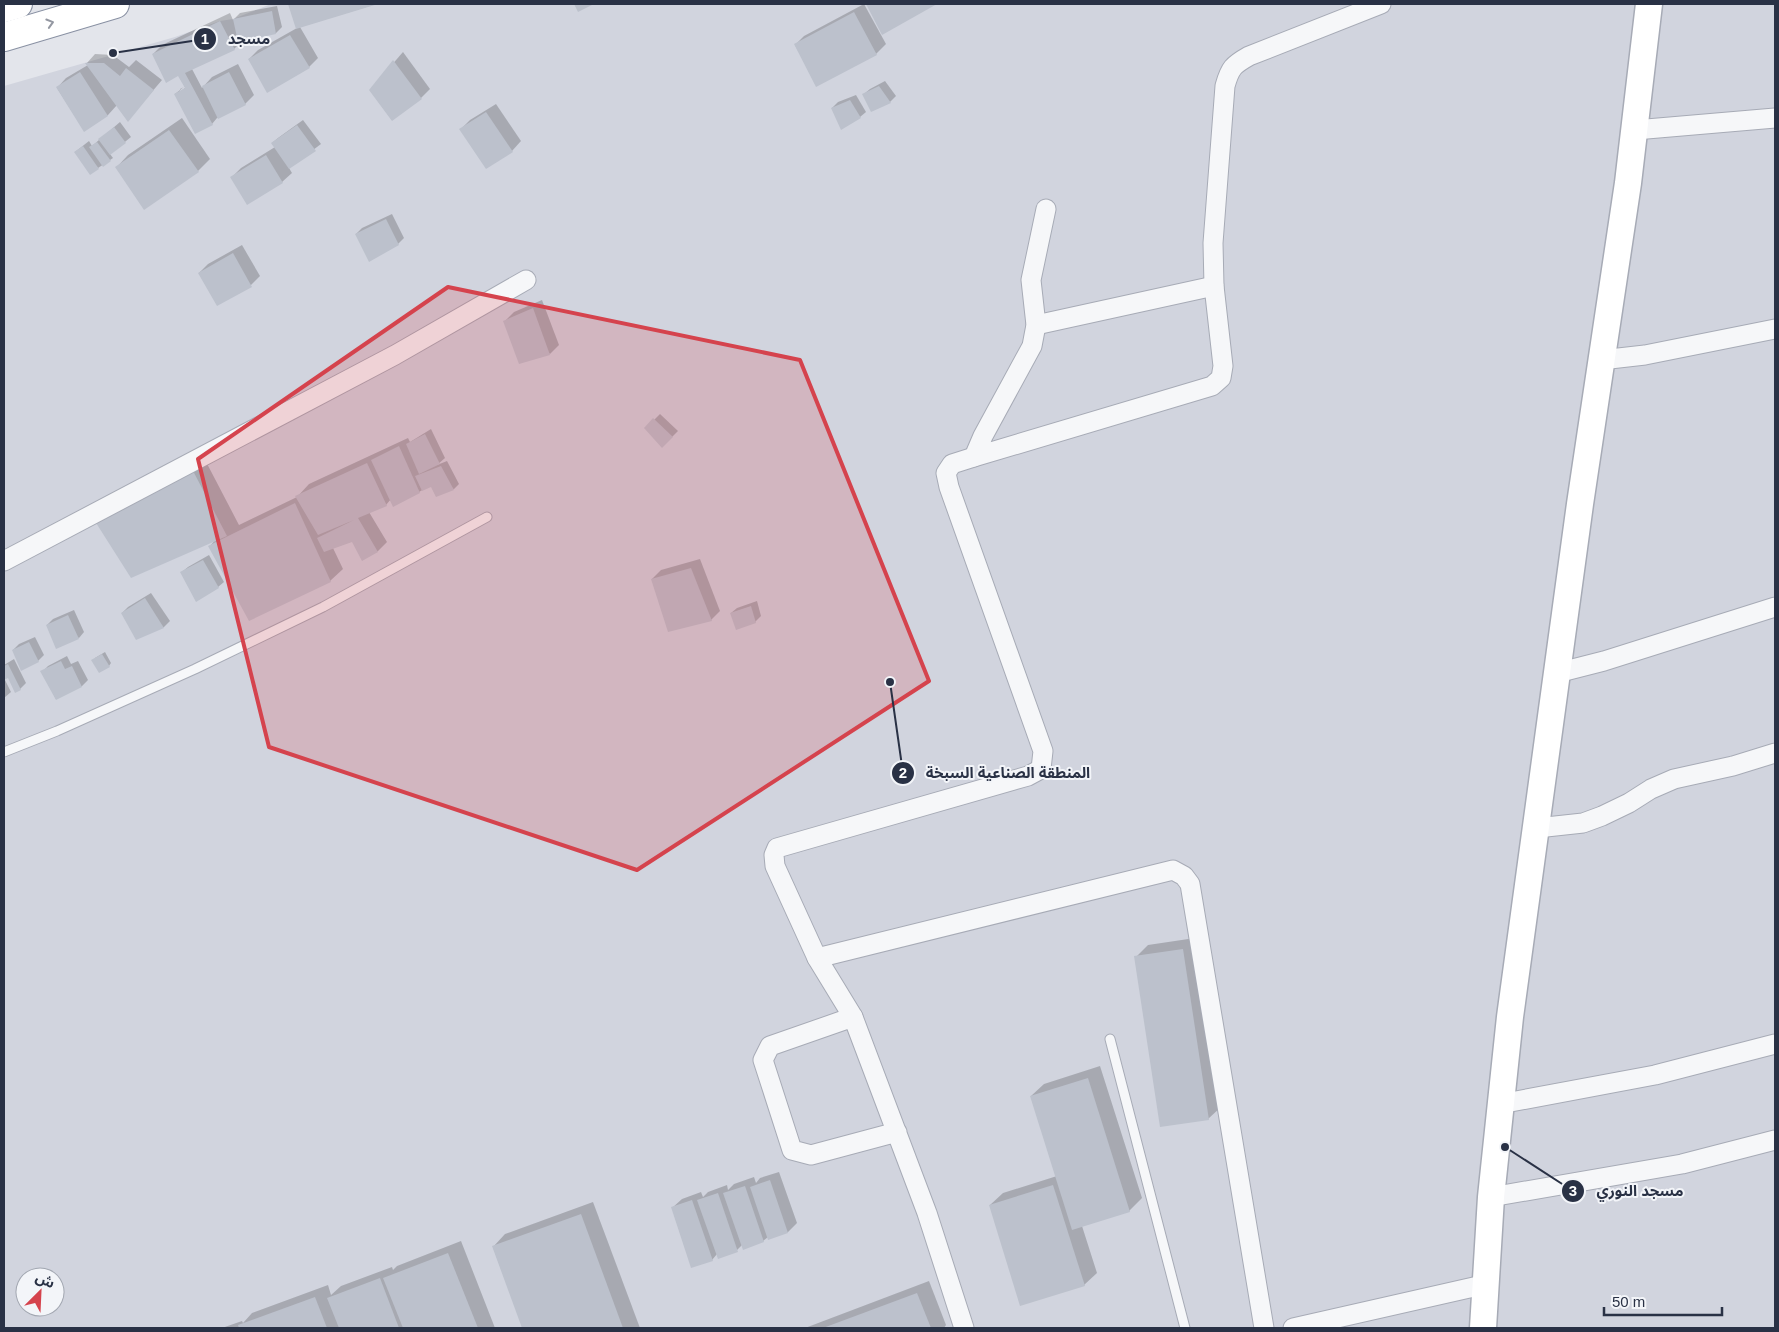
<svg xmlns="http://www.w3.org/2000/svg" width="1779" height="1332" font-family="Helvetica,'Noto Sans Arabic',sans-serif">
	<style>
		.built { fill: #d1d4de; fill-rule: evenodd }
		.shadow { fill: #0003; fill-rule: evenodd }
		.building { fill: #bcc1cc }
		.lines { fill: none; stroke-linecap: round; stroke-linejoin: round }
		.lane-casing { stroke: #a7abb6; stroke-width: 11 }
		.street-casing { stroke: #a7abb6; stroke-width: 21 }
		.secondary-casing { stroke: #a7abb6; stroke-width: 29 }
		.highway-casing { stroke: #8991a3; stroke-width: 30 }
		.lane { stroke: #f6f7f9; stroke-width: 9 }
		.street { stroke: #f6f7f9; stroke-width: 19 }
		.secondary { stroke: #fff; stroke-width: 26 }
		.highway { stroke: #fff; stroke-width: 28 }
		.oneway { stroke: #9498a2 }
		.marked { fill: #d5434d; fill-opacity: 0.2; stroke: #d5434d; stroke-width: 4; stroke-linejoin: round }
		.leader { fill: none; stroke: #293145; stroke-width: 2 }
		.callout-dot { fill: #293145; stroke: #f3f5f9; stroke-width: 2 }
		.mark-label { font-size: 15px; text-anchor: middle; font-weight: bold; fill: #fff }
		.callout-label { font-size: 15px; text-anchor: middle; font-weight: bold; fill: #293145; stroke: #f3f5f9; stroke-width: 4; stroke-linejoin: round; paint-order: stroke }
	</style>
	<rect width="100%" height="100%" fill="#e3e5eb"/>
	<path class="built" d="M271,4H1775V1328H4V86L175,37L220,21L233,19ZM25,1277H55V1307H25Z"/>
	<g class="shadow">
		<polygon points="289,4 376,4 300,27 318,58 309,67 249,59 258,50 297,28"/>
		<polygon points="864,4 886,44 876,54 817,85 795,45 804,36"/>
		<polygon points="867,4 935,4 883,33"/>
		<path d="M277,6L282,27L276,33L243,40L234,49L192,69L202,88L212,77L238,64L254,95L245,104L217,118L212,124L175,94L185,86L179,75L153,54L162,45L230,13L233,20L240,13ZM190,84L180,92V89Z"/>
		<polygon points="403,52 430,89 421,98 392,120 370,90"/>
		<polygon points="95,54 113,55 129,67 136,60 162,80 128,120 117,105 108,115 84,130 57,88 66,78 88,65 87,63"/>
		<polygon points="885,81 896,96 890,102 864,94 870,89"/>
		<polygon points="856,95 866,112 860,117 832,108 838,102"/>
		<polygon points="496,104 521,141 512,151 461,129 470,120"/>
		<polygon points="182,118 210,159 198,171 116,168 128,155"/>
		<polygon points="303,120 321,144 289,168 292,173 282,182 232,177 241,168 275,147 272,143 278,138"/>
		<polygon points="120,122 131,137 110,154 113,158 98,168 75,152 89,141 92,146"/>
		<polygon points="392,214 404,238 398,244 356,234 362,228"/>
		<polygon points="242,245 260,276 251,285 199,273 208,264"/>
		<polygon points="542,300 559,345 550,354 505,321 514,312"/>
		<polygon points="660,414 678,431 662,447 646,428"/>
		<polygon points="431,429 445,458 437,465 447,461 459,484 454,489 431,485 419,492 391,499 386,505 369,512 387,542 378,551 363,559 353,541 333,548 343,569 330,581 210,546 216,539 93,515 203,456 239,525 297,497 309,484 408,438 410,442"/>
		<polygon points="209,555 224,582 218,587 182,572 188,567"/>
		<polygon points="700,559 720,611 711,620 652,579 661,570"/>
		<polygon points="151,593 170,621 164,627 137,638 122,613 128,607"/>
		<polygon points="757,601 761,616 755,622 731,613 737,608"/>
		<polygon points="74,610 84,632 79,638 47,625 53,619"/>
		<polygon points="35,637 44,655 38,661 13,650 19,644"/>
		<polygon points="105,652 111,663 109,666 95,658"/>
		<polygon points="67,656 71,664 78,661 88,680 82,686 56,699 42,672 48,666"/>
		<polygon points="14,659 26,683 20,689 8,676 4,678 11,692 4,698 4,665"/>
		<polygon points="1195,938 1221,1107 1208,1119 1136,957 1148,945"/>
		<polygon points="1100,1066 1142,1198 1129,1211 1082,1226 1097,1273 1084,1285 990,1205 1003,1193 1057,1176 1031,1096 1044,1084"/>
		<polygon points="779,1172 797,1223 788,1232 768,1238 768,1237 763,1241 742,1245 737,1250 717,1254 712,1260 672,1208 682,1199 701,1192 703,1197 708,1192 727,1185 728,1190 734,1184 754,1177 756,1183 760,1178"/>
		<polygon points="593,1202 640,1328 523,1328 493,1247 505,1234"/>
		<polygon points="461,1241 495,1328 222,1328 242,1321 243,1323 252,1313 328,1285 331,1295 341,1286 392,1267 393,1270 397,1266"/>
		<polygon points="929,1281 946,1325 944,1328 805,1328"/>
	</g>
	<g class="building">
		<polygon points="288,4 378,4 296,29"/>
		<polygon points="574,4 594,4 578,12"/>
		<polygon points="866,4 937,4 882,35"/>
		<polygon points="272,11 276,34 238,42 233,19"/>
		<polygon points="854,12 877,55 816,87 794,44"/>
		<polygon points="220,21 235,50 185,73 213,125 195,134 174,94 185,88 178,76 166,83 152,54"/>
		<polygon points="290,35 310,68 267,93 248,59"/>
		<polygon points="393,60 422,99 392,121 369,90"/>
		<polygon points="85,63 104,63 120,76 126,68 154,90 128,122"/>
		<polygon points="80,72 108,116 84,132 56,87"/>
		<polygon points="229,72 246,105 218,119 202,86"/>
		<polygon points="879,86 891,103 871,112 862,94"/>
		<polygon points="850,100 861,118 841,130 831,108"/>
		<polygon points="486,112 513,152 486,169 459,129"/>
		<polygon points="297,125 316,151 289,169 271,143"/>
		<polygon points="114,127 126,143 110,155 98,139"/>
		<polygon points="169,130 199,172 144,210 115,167"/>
		<polygon points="97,142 111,161 103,167 89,147"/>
		<polygon points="83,146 99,169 90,175 74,152"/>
		<polygon points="266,155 283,183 247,205 230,177"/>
		<polygon points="386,219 399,245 369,262 355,234"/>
		<polygon points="233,253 252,287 217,306 198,273"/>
		<polygon points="533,308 550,355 519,364 503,321"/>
		<polygon points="653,418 673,437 662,448 644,428"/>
		<polygon points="425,434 440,464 419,474 406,444"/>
		<polygon points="399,446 420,493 393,507 371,460"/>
		<polygon points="367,463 387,506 358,518 378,552 362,561 352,542 324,552 317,538 354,520 318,535 295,496"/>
		<polygon points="441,466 454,490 436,497 431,487 422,491 415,476"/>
		<polygon points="191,467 227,536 131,578 91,515"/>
		<polygon points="295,503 331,582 249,621 208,546"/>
		<polygon points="203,560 219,588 196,602 180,572"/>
		<polygon points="691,568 712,621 668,632 651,579"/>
		<polygon points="145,598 164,628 136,640 121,613"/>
		<polygon points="751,606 756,623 736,630 730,613"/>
		<polygon points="68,615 79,639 56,649 46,625"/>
		<polygon points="29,642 39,662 21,671 12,650"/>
		<polygon points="102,654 110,667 99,673 91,660"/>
		<polygon points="61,661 65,669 72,666 82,687 56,700 40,671"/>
		<polygon points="8,664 21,690 15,693 8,678 4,680 4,666"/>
		<polygon points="1183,949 1209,1120 1160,1127 1134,956"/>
		<polygon points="1088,1078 1130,1212 1072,1230 1030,1096"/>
		<polygon points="770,1180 788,1233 768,1240 750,1187"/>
		<polygon points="1053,1185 1085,1286 1020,1306 989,1205"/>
		<polygon points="745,1186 764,1242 743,1250 723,1193"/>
		<polygon points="718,1193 738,1252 718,1259 697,1200"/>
		<polygon points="692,1200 713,1261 691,1268 671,1207"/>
		<polygon points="581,1214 623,1328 522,1328 492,1246"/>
		<polygon points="448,1253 478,1328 403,1328 383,1278"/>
		<polygon points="380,1278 399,1328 339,1328 327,1298"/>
		<polygon points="917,1293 931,1328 823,1328"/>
		<polygon points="315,1297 327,1328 239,1328 238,1325"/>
	</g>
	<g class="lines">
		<defs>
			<g id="lane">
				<polyline points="4,752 57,731 195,669 323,607 487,517"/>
				<polyline points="1110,1039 1185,1328"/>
			</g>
			<g id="street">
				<polyline points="1635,130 1775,118"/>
				<path d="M1046,209L1031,280L1036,325L1032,346L983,436L974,457L1212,386L1221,378L1223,366L1214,286L1213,243L1225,86C1230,68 1233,65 1249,56L1381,4"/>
				<polyline points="1036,325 1214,286"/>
				<polyline points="1601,360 1645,355 1775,329"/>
				<polyline points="974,457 952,464 946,473 949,487 1043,751 1041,769 1028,776 777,848 774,855 775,866 817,958 1173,870 1184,876 1190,884 1264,1328"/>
				<polyline points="4,561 395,355 526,280"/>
				<polyline points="1557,673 1604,661 1775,607"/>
				<polyline points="1537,828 1583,823 1602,816 1629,803 1651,789 1674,779 1733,766 1775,753"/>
				<polyline points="817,958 853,1017"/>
				<polyline points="1500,1104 1655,1075 1775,1044"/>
				<polyline points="897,1132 811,1155 792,1150 763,1060 770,1046 853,1017 927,1213 964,1328"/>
				<polyline points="1491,1197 1682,1164 1775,1140"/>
				<polyline points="1293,1328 1487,1284"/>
			</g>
			<polyline id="secondary" points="1483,1328 1491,1197 1510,1017 1580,504 1628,183 1649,4"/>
			<g id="highway">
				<polyline points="4,8 18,4"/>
				<polyline points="4,37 115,4"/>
			</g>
		</defs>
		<use href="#lane" class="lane-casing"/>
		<use href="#street" class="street-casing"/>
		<use href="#secondary" class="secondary-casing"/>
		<use href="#highway" class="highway-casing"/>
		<use href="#lane" class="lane"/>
		<use href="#street" class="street"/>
		<use href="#secondary" class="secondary"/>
		<use href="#highway" class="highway"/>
	</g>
	<defs><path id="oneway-chevron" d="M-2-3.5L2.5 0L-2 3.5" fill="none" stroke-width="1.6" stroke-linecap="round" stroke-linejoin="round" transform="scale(1.25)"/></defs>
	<use class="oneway" href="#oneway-chevron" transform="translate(50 23) rotate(-17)"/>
	<path class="marked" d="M448,287L800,360L929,681L637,870L269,747L198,459Z"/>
	<path class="leader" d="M113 53L205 39M890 682L903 773M1505 1147L1573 1191"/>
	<g class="callout-dot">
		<circle cx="113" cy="53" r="5"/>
		<circle cx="890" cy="682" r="5"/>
		<circle cx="1505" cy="1147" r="5"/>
		<circle cx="205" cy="39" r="12"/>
		<circle cx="903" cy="773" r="12"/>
		<circle cx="1573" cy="1191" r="12"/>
	</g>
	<g class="mark-label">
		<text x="205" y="44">1</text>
		<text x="903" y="778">2</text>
		<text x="1573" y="1196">3</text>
	</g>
	<g class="callout-label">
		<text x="249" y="44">مسجد</text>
		<text x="1008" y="778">المنطقة الصناعية السبخة</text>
		<text x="1640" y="1196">مسجد النوري</text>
	</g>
	<rect width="1779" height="1332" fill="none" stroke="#293145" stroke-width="10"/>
	<g transform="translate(40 1292) rotate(24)"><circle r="24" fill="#f3f5f9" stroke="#a2a7b1"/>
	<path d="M0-4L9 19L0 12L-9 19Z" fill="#d5434d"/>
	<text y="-8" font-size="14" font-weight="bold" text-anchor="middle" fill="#293145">ش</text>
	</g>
	<path d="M1604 1307v8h118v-8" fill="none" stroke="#293145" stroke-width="2.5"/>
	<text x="1612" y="1307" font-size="15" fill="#293145" stroke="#f3f5f9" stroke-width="4" paint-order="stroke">50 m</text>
</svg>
